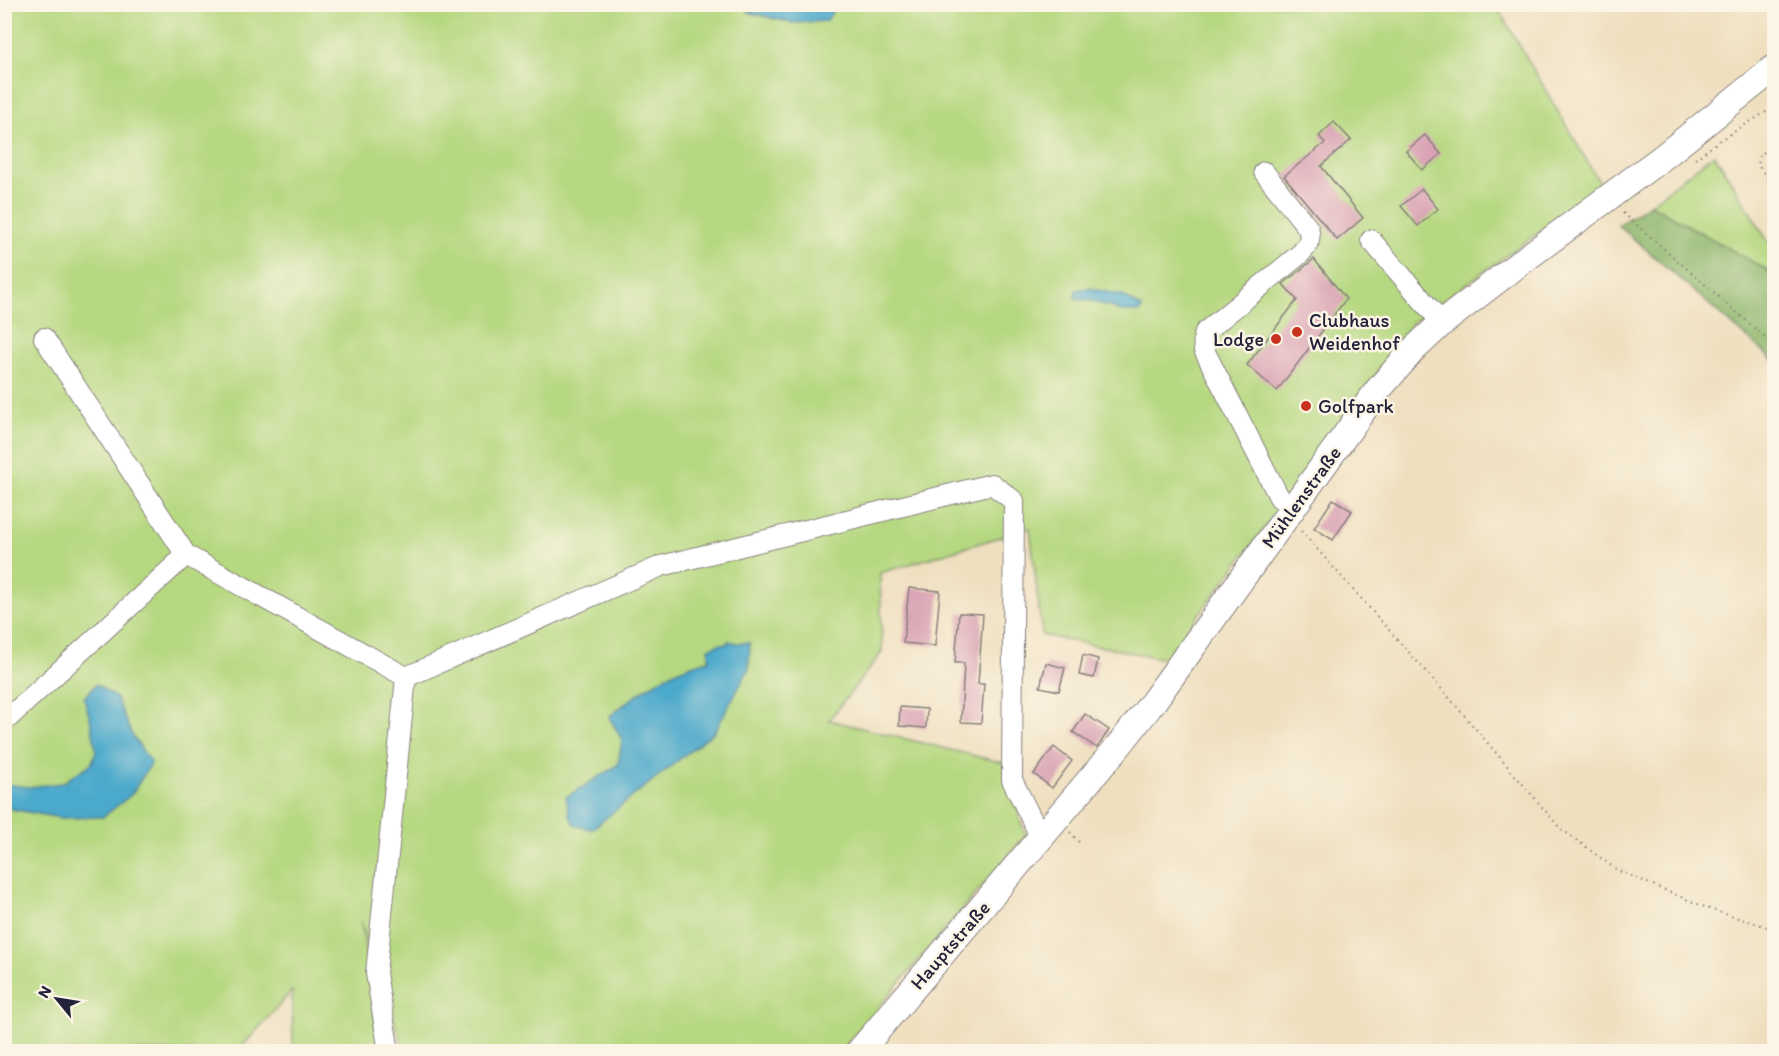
<svg xmlns="http://www.w3.org/2000/svg" width="1779" height="1056" font-family="Itim,sans-serif">
	<style>
		.green { fill: #b5d880; stroke: #6c7d5e; stroke-width: 1.5 }
		.forest { fill: #90b86e; stroke: #596d54; stroke-width: 1.5 }
		.water { fill: #4ca9cb; stroke: #376683; stroke-width: 1.5 }
		.building { fill: #d79cb0 }
		.lines { fill: none; stroke-linecap: round; stroke-linejoin: round }
		.minor-casing { stroke: #88807d; stroke-width: 22 }
		.major-casing { stroke: #88807d; stroke-width: 28 }
		.path { stroke: #88807d; stroke-width: 2; stroke-dasharray: 1.5 4.5; stroke-linecap: butt }
		.minor { stroke: #fff; stroke-width: 20 }
		.major { stroke: #fff; stroke-width: 26 }
		.poi-dot { fill: #c8321e; stroke: #fcf5e5; stroke-width: 2 }
		.labels { text-anchor: middle; stroke-width: 5; stroke-linejoin: round; paint-order: stroke }
		.poi-label { font-size: 20px; fill: #22223b; stroke: #fcf5e5; text-anchor: start }
		.street-label { font-size: 20px; fill: #22223b; stroke: #fcf5e5 }
	</style>
	<rect width="100%" height="100%" fill="#fcf5e5"/>
	<filter id="ink" filterUnits="userSpaceOnUse"><feTurbulence type="fractalNoise" baseFrequency=".0167" numOctaves="2"/><feDisplacementMap in="SourceGraphic" scale="12" xChannelSelector="R" yChannelSelector="G"/><feConvolveMatrix kernelMatrix="1 2 1 2 8 2 1 2 1" color-interpolation-filters="sRGB"/></filter>
	<filter id="wash" filterUnits="userSpaceOnUse"><feTurbulence type="fractalNoise" baseFrequency=".008" numOctaves="4" result="noise"/><feDisplacementMap in="SourceGraphic" scale="24" xChannelSelector="R" yChannelSelector="G"/><feGaussianBlur stdDeviation="1.35" result="paint"/><feColorMatrix in="noise" values="0 0 0 0 0 0 0 0 0 0 0 0 0 0 0 0 0 1.4 0 .05"/><feComposite in="paint" operator="in"/></filter>
	<g filter="url(#wash)">
		<rect width="100%" height="100%" fill="#efdfbf"/>
		<g class="green">
			<polygon points="5,5 1496,5 1602,187 1412,323 1291,493 1165,659 1042,635 1030,528 880,573 882,652 829,720 1004,763 1024,832 1026,835 841,1051 405,1051 376,973 361,921 380,1051 293,1051 292,991 238,1051 5,1052"/>
			<polygon points="1714,154 1769,243 1774,245 1774,274 1650,204"/>
		</g>
		<polygon class="forest" points="1650,204 1774,274 1774,361 1618,225"/>
		<g class="water">
			<polygon points="739,5 836,5 827,21 793,23 751,13"/>
			<polygon points="1090,288 1123,296 1142,308 1140,312 1124,312 1096,302 1075,298 1076,290"/>
			<path d="M728,641L737,643H750L749,669L715,731L592,829L576,826L570,817L566,797L618,765L622,740L609,717C629,700 652,682 677,671C687,666 698,663 709,660V648L719,644H727Z"/>
			<polygon points="96,684 116,698 132,735 151,763 132,794 103,817 61,818 11,809 5,804 5,784 29,787 62,783 92,763 96,750 91,722 84,698"/>
		</g>
		<g id="blocks">
			<g class="building">
				<polygon points="1334,122 1351,140 1321,166 1363,218 1337,240 1284,176 1325,143 1319,136"/>
				<polygon points="1425,135 1441,154 1422,170 1406,151"/>
				<polygon points="1422,189 1438,209 1418,226 1401,206"/>
				<polygon points="1314,259 1346,299 1277,391 1247,365 1297,300 1283,284"/>
				<polygon points="1333,499 1352,511 1333,540 1314,528"/>
				<polygon points="909,588 940,591 935,646 903,643"/>
				<polygon points="959,613 983,614 978,684 984,684 981,723 961,722 964,663 955,663"/>
				<polygon points="1083,655 1098,659 1094,678 1079,675"/>
				<polygon points="1046,663 1065,668 1059,691 1040,687"/>
				<polygon points="900,707 927,709 926,728 899,726"/>
				<polygon points="1085,714 1109,730 1097,748 1073,732"/>
				<polygon points="1054,747 1072,761 1052,788 1034,774"/>
			</g>
		</g>
	</g>
	<g filter="url(#ink)">
		<use href="#blocks" fill-opacity="0" stroke="#88807d" stroke-width="1.5"/>
		<g class="lines">
			<defs>
				<g id="minor">
					<path d="M1264,172L1308,228C1312,239 1308,246 1300,254L1205,332C1203,339 1203,343 1204,350L1279,497L1292,508"/>
					<polyline points="1371,240 1442,323"/>
					<polyline points="44,338 186,555 406,677 376,973 389,1052"/>
					<polyline points="406,677 661,566 992,484 1014,501 1012,780 1041,838"/>
					<polyline points="4,722 186,555"/>
				</g>
				<polyline id="major" points="859,1052 1121,743 1153,702 1377,391 1412,351 1442,323 1521,262 1663,157 1774,68"/>
			</defs>
			<use href="#minor" class="minor-casing"/>
			<use href="#major" class="major-casing"/>
			<g class="path">
				<polyline points="1774,145 1760,155 1758,165 1774,188"/>
				<polyline points="1695,159 1719,141 1774,107"/>
				<polyline points="1623,213 1774,345"/>
				<polyline points="1301,531 1446,694 1560,828 1617,870 1712,910 1774,929"/>
				<polyline points="1070,832 1080,843"/>
			</g>
			<use href="#minor" class="minor"/>
			<use href="#major" class="major"/>
		</g>
	</g>
	<g class="poi-dot">
		<circle cx="1297" cy="332" r="6"/>
		<circle cx="1276" cy="339" r="6"/>
		<circle cx="1306" cy="406" r="6"/>
	</g>
	<g class="labels">
		<g class="poi-label">
			<text x="1309" y="327">Clubhaus<tspan x="1309" dy="23">Weidenhof</tspan></text>
			<text x="1264" y="346" text-anchor="end">Lodge</text>
			<text x="1318" y="413">Golfpark</text>
		</g>
		<g class="street-label">
			<text transform="translate(1301 497) rotate(-54)" y="7">Mühlenstraße</text>
			<text transform="translate(950 945) rotate(-49)" y="7">Hauptstraße</text>
		</g>
	</g>
	<rect width="1779" height="1056" fill="none" stroke="#fcf5e5" stroke-width="24"/>
	<g transform="translate(57 999) rotate(300)" stroke="#fcf5e5" stroke-width="4.5" paint-order="stroke">
	<path d="M0-4.5L10 22L0 15L-10 22Z" fill="#22223b"/>
	<text y="-9" font-size="16" font-weight="bold" text-anchor="middle" fill="#22223b">N</text>
	</g>
</svg>
